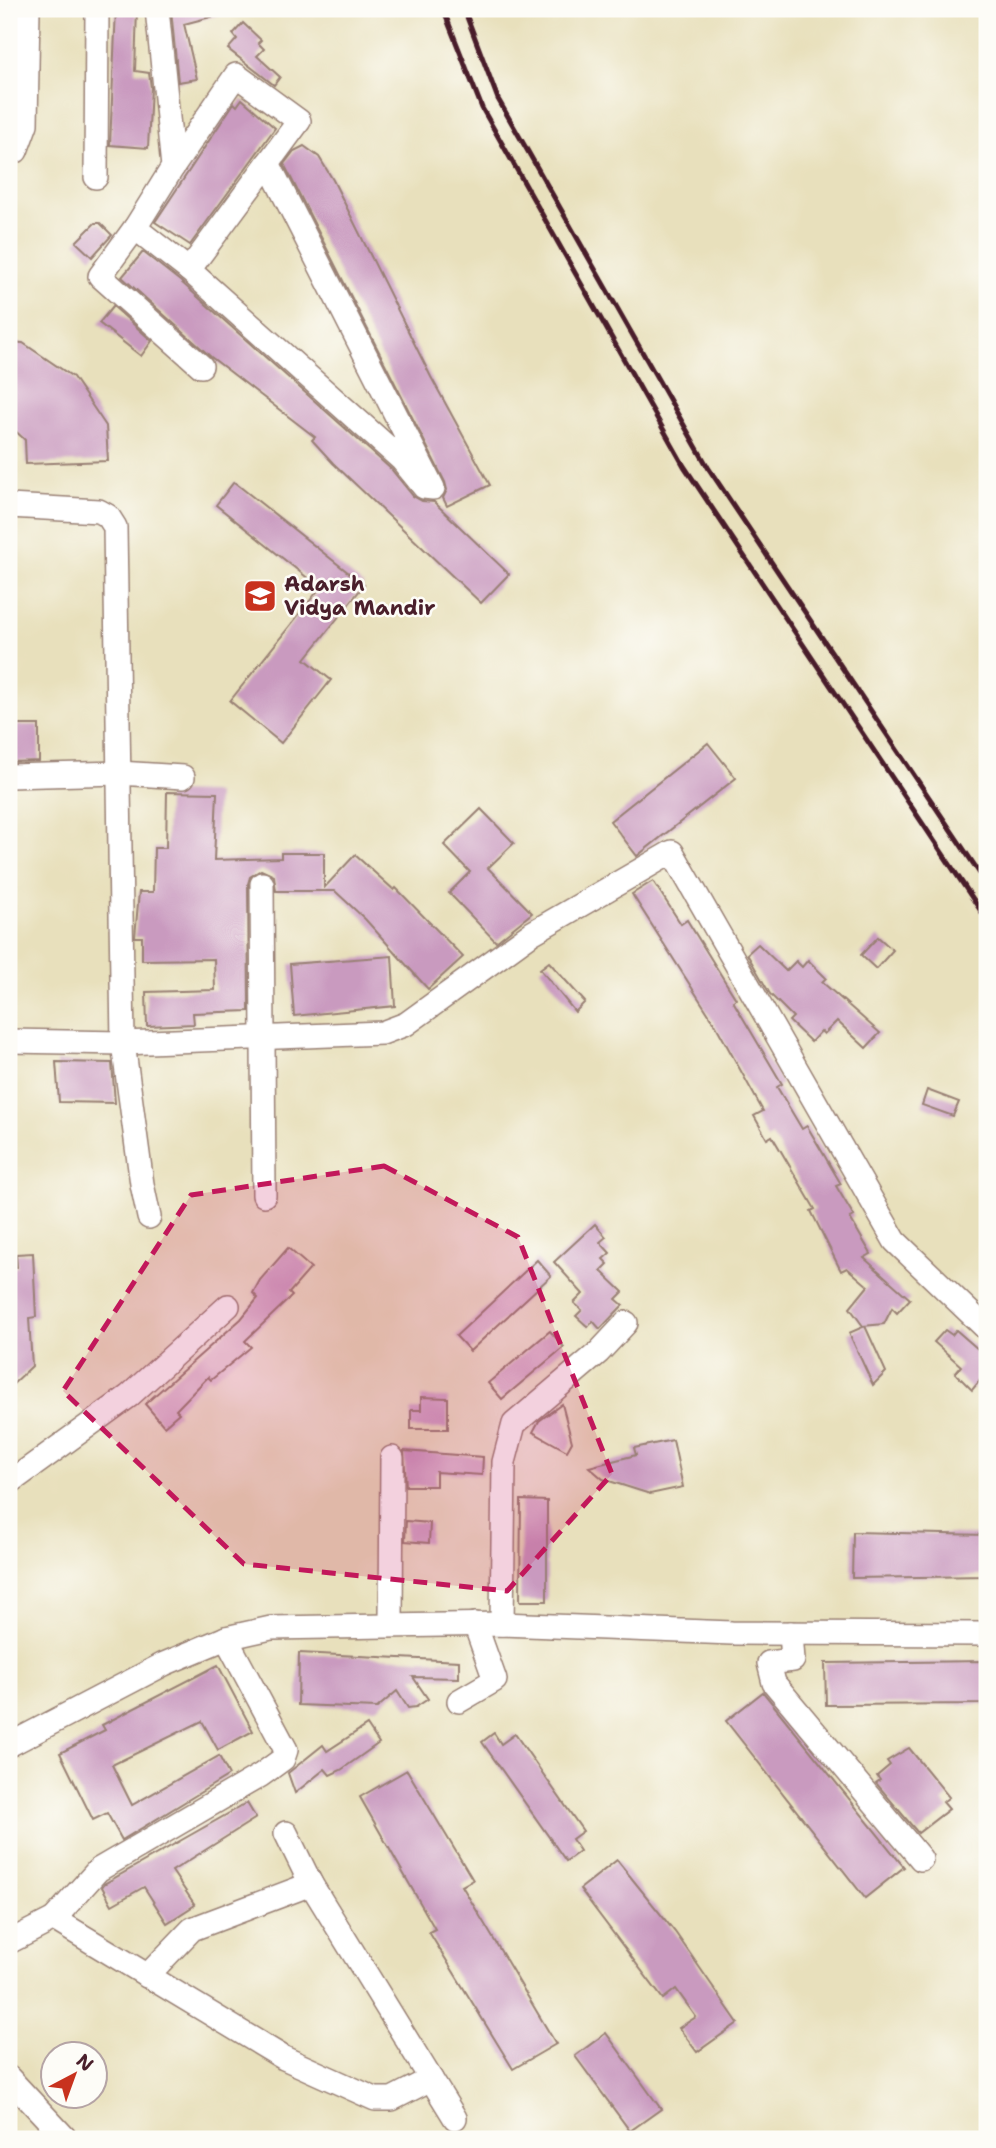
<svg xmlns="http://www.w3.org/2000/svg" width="996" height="2148" font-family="'Shantell Sans',sans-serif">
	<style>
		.building { fill: #c99abf }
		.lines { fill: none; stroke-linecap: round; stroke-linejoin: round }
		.minor-casing { stroke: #998074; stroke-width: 26 }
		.minor { stroke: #fff; stroke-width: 23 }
		.rail { stroke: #4a1f2b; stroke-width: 5 }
		.marked { fill: #c2185b; fill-opacity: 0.2; stroke: #c2185b; stroke-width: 5; stroke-dasharray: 14 9; stroke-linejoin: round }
		.labels { text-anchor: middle; stroke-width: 5; stroke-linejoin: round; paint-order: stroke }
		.poi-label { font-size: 21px; font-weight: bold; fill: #4a1f2b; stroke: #fdfcf7; text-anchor: start }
	</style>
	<rect width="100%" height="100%" fill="#fdfcf7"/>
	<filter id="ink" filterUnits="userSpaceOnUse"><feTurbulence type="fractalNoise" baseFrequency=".0143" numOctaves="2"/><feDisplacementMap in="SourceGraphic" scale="14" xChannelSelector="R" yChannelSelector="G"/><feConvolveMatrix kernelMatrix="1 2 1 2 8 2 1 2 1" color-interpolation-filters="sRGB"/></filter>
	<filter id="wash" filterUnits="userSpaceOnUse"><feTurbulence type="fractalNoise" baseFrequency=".00686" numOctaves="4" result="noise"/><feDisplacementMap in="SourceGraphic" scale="28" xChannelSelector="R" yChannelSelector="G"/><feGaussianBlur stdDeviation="1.57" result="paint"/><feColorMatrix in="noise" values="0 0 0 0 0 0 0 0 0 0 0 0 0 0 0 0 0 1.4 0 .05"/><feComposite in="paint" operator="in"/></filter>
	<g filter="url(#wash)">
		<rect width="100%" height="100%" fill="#e8e0bc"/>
		<g id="blocks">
			<g class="building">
				<polygon points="116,9 137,9 135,71 149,73 151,87 148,148 110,145"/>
				<polygon points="171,9 225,9 226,13 184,24 197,79 178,82"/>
				<polygon points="243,23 261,40 258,43 264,49 257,56 280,77 274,85 228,49 237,39 233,34"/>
				<polygon points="242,99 275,128 190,245 155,222 234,103 237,106"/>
				<polygon points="304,146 319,157 333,180 431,377 490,485 447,506 443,498 447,490 445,482 284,164 294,151"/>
				<polygon points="95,223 100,223 112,235 92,257 76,242"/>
				<polygon points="143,252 180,281 392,470 413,496 422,501 434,502 509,574 481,603 333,463 312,440 315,437 211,357 122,277"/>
				<polygon points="113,306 152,341 141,356 99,323"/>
				<polygon points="9,342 23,343 73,377 106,426 108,461 26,464 25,440 9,425"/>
				<polygon points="234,482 364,585 305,659 331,680 281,743 230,701 320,588 216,505"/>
				<polygon points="9,725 39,725 39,761 9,762"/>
				<polygon points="708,743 736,778 637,856 610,821"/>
				<polygon points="167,792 217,793 214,860 281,858 281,853 324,853 324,888 355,855 394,890 396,888 463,957 428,989 365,919 335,891 276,891 274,876 261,870 250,877 248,884 249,1011 193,1013 194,1024 147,1026 146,992 215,990 214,959 142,960 142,937 135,937 139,892 153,892 154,848 166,848"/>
				<polygon points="481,809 514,843 488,868 532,913 496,942 449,893 470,872 444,845"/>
				<polygon points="653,881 681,924 687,920 726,983 736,999 733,1001 782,1084 777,1087 802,1129 807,1126 841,1184 836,1186 854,1216 850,1218 871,1254 864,1258 910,1299 897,1313 892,1308 884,1324 863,1326 850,1308 868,1286 847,1268 841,1271 811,1211 815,1209 772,1136 767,1139 754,1116 763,1111 715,1024 632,894"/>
				<polygon points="878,937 893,950 876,969 861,955"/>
				<polygon points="758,944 786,971 796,961 802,967 808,960 826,978 822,982 880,1033 866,1048 837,1021 824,1034 821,1031 811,1042 789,1021 793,1017 770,994 747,954"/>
				<polygon points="392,956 395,1006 294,1016 290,964"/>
				<polygon points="549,962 585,1002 575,1012 540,969"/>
				<polygon points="56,1062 112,1063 115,1103 59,1102"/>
				<polygon points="927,1090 959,1102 953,1116 922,1105"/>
				<polygon points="595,1224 606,1237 600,1242 610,1253 603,1259 608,1264 601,1271 623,1292 616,1299 623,1305 600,1329 593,1321 588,1327 576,1316 582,1310 574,1303 583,1294 554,1262"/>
				<polygon points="288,1248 311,1268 289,1293 292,1296 245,1341 251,1347 211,1380 208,1377 176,1410 179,1413 164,1426 145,1404 241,1319 258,1298 253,1293 260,1280"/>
				<polygon points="33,1253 36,1317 29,1318 32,1366 9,1388 9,1267 17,1267 16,1254"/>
				<polygon points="537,1260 551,1276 470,1351 456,1336"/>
				<polygon points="865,1326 886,1372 873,1385 849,1333"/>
				<polygon points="945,1330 952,1335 956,1330 987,1357 987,1372 972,1390 955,1373 961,1366 934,1342"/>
				<polygon points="550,1331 564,1347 502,1399 488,1383"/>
				<polygon points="421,1397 448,1398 448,1429 411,1429 411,1410 421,1410"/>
				<polygon points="562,1404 572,1442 567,1451 533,1432 539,1421"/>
				<polygon points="673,1440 683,1487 650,1494 603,1479 589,1467 636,1455 634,1448"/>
				<polygon points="404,1451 483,1457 482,1475 436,1472 436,1486 406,1486"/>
				<polygon points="521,1500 547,1501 547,1601 520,1601"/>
				<polygon points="406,1521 430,1523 429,1543 405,1541"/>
				<polygon points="853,1532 987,1535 987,1576 852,1578"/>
				<polygon points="299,1653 459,1661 459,1678 413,1677 428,1699 416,1707 408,1708 397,1691 377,1708 298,1705"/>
				<polygon points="987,1661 987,1704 826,1705 825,1663"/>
				<polygon points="218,1665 253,1731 218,1750 202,1721 112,1765 132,1805 219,1756 229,1775 122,1840 107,1813 93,1820 60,1753 105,1730 102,1725"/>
				<polygon points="763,1692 904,1867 865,1898 726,1721"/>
				<polygon points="367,1725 379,1743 341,1770 330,1775 325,1769 295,1793 288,1773 323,1745 327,1751"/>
				<polygon points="494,1733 501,1744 515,1734 583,1831 572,1839 580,1851 566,1861 482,1742"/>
				<polygon points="909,1748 949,1797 943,1802 949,1809 918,1833 876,1783 880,1780 877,1776 890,1765 887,1761"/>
				<polygon points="407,1770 473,1880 462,1886 556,2044 513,2069 429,1932 435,1929 360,1797"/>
				<polygon points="247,1803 256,1818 172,1871 195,1905 167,1923 144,1887 112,1905 102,1887 104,1884"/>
				<polygon points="617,1860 675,1932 738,2023 697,2052 679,2028 696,2017 676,1989 663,1999 580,1889"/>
				<polygon points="606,2033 661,2109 630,2131 575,2056"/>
			</g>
		</g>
	</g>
	<g filter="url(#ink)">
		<use href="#blocks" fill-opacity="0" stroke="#998074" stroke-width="2"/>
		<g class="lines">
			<defs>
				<g id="minor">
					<polyline points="157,9 173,167 135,228 189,270 402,460 424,487 433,488 268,163"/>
					<polyline points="9,143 16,151 26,124 28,9"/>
					<polyline points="173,167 236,75 299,121 189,270"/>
					<polyline points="96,177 97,9"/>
					<polyline points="135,228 100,276 201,366"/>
					<polyline points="9,506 99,511 108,516 115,527 123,1043 142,1184 149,1217"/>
					<polyline points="9,776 119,773 183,777"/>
					<polyline points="262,884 264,1195"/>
					<polyline points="9,1041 123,1043 382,1033 406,1024 532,933 672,852 895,1241 987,1329"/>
					<polyline points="9,1483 129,1396 228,1306"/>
					<polyline points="391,1624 392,1458"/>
					<polyline points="502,1624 504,1462 514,1424 599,1352 626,1323"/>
					<polyline points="791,1633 793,1660 769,1663 774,1683 921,1859"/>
					<polyline points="459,1701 495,1680 475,1624"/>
					<polyline points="9,1745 164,1664 226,1638 271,1628 502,1624 732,1633 987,1634"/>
					<polyline points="286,1833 311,1884 455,2118"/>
					<polyline points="54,1919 98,1870 261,1775 283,1759 286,1750 226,1638"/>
					<polyline points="9,1942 54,1919 284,2058 375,2099 392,2099 431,2079"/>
					<polyline points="147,1976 192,1929 311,1884"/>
					<polyline points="9,2078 66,2139"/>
				</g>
			</defs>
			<use href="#minor" class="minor-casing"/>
			<use href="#minor" class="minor"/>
			<g class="rail">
				<polyline points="443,9 482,108 684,466 987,920"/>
				<polyline points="464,9 498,99 709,469 987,884"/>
			</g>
		</g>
	</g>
	<path class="marked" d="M384,1166L518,1237L612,1474L507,1591L244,1564L63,1391L191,1195Z"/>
	<defs>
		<symbol id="school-square" viewBox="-11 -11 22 22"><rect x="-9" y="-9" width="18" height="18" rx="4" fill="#c8321e" stroke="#fdfcf7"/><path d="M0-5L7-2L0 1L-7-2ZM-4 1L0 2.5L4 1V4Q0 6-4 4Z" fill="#fff"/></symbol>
	</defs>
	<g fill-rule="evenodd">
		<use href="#school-square" x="241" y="577" width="38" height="38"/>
	</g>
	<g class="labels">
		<g class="poi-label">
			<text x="284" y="591">Adarsh<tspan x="284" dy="24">Vidya Mandir</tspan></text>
		</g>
	</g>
	<rect width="996" height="2148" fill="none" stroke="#fdfcf7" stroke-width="35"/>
	<g transform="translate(74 2075) rotate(41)"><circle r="33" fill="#fdfcf7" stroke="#b5a4a5" stroke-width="2"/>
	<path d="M0-5L12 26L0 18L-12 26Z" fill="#c8321e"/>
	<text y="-10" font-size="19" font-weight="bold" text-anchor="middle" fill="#4a1f2b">N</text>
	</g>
</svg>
